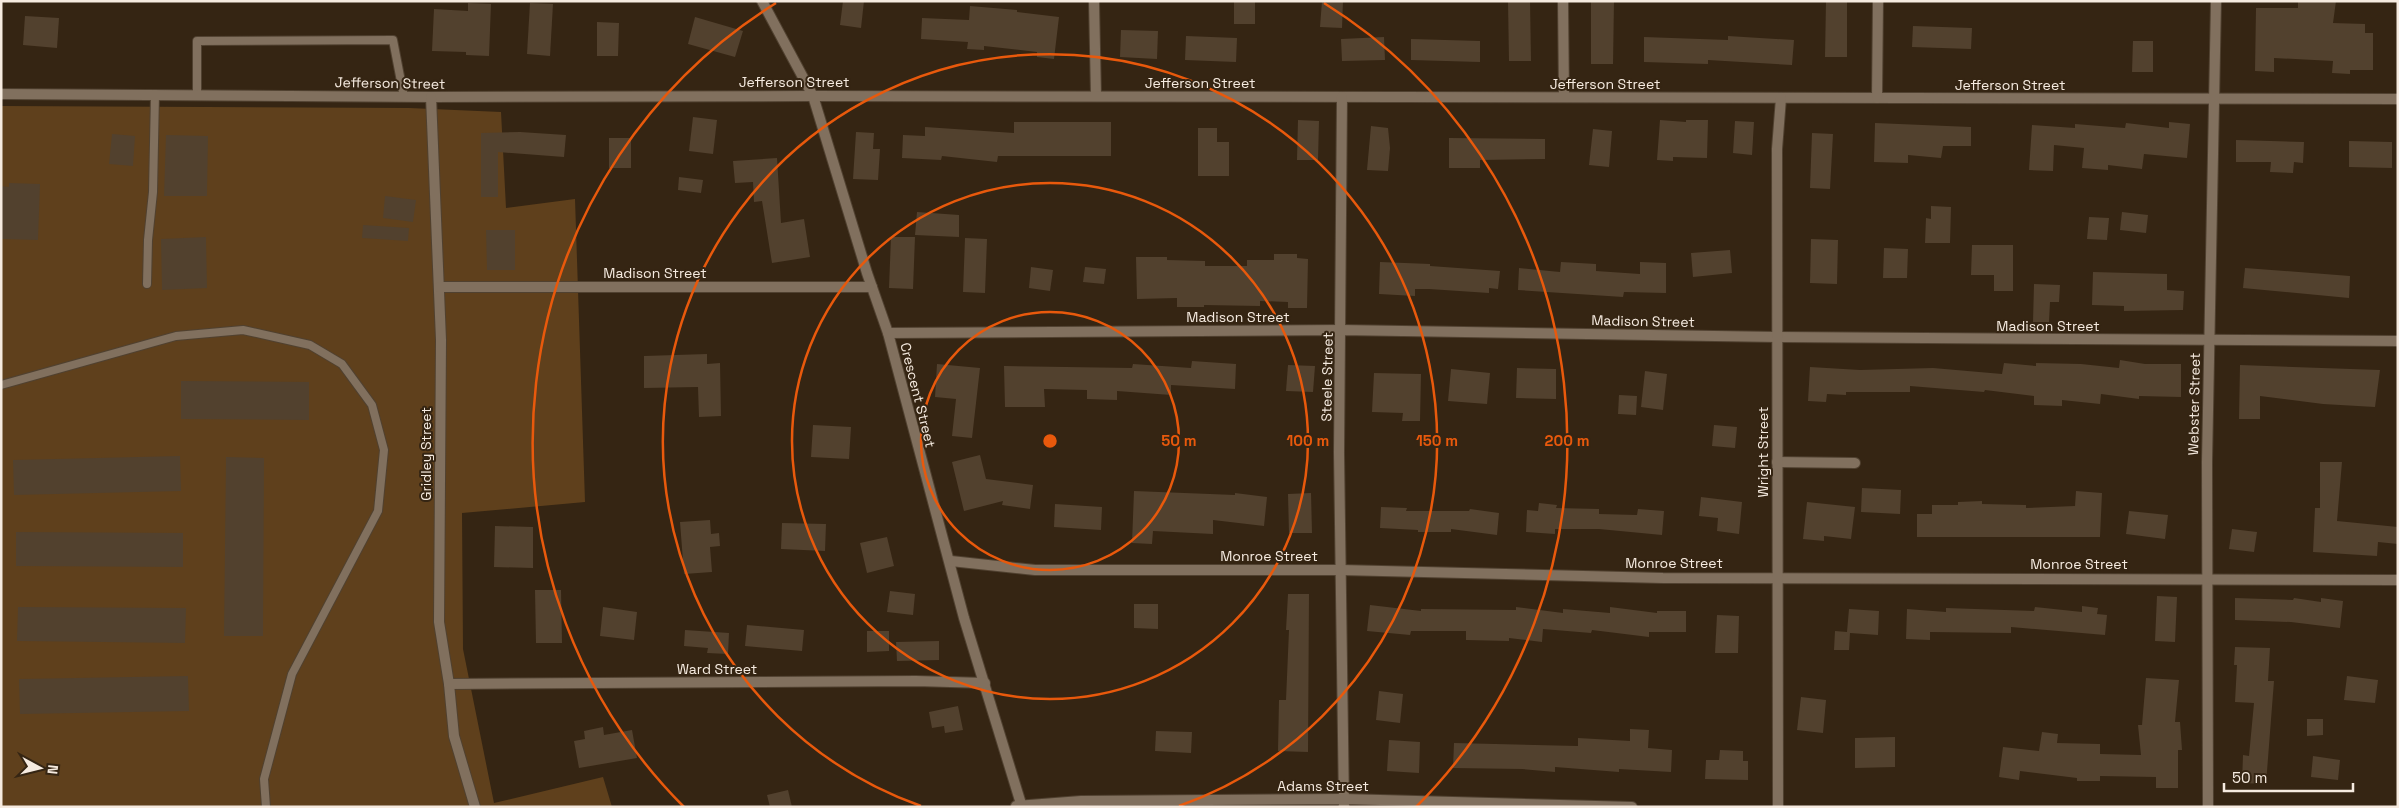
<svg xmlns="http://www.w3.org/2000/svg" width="2399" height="808" font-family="'Space Grotesk',sans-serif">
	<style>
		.green { fill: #5f401c }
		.building { fill: #52412e }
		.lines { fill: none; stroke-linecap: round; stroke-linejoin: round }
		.lane-casing { stroke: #504130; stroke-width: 10 }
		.street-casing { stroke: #504130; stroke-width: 12 }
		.lane { stroke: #81705e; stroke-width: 8 }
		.street { stroke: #81705e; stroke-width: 10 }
		.ring { fill: none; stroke: #e8590c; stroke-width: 2.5 }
		.labels { text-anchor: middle; stroke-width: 4; stroke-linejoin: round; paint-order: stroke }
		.street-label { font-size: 14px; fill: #f6ebe0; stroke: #352513 }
		.centre { fill: #e8590c; stroke: #352513; stroke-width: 2.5 }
		.ring-label { font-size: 15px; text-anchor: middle; font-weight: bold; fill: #e8590c; stroke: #352513; stroke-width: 4; stroke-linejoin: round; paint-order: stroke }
	</style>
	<rect width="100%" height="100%" fill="#352513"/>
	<polygon class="green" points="1,106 409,108 501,112 506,208 575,199 585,502 462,513 463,649 494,803 603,777 612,807 1,807"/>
	<g class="building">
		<polygon points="843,1 864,1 861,28 840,25"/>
		<rect x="1234" y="1" width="21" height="23"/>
		<polygon points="1322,1 1343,1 1342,28 1320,27"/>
		<polygon points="1508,1 1530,1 1531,61 1509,61"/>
		<polygon points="1591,1 1614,1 1613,64 1591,64"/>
		<polygon points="1826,1 1847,1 1847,57 1825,57"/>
		<polygon points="2298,1 2336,1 2333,23 2365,24 2365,33 2373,33 2373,70 2350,70 2350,74 2332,73 2333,61 2274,58 2274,72 2255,71 2256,8 2298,8"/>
		<polygon points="468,3 491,4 489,56 466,55 466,52 432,51 434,9 468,11"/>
		<polygon points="530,3 553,4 550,56 527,54"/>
		<polygon points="970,6 1017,10 1017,12 1059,17 1054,59 1037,57 1037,52 984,46 984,50 967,49 968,42 921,39 922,18 969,20"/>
		<polygon points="25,16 59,18 57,48 23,45"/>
		<polygon points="695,17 743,31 735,57 688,44"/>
		<polygon points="597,22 619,23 618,56 597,56"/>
		<polygon points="1913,26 1972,28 1971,49 1912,47"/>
		<polygon points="1121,30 1158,31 1157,59 1120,57"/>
		<polygon points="1186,36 1237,38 1236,62 1185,60"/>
		<polygon points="1728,36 1794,40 1792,65 1708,60 1708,64 1644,62 1644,37 1728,40"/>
		<polygon points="1384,37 1385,60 1342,61 1341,39"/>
		<polygon points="1411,39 1480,41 1480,62 1411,60"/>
		<polygon points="2133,41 2153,41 2153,72 2132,72"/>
		<polygon points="693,117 717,120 713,154 689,151"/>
		<polygon points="1298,120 1319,121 1318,160 1297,160"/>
		<polygon points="1660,120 1686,122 1686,120 1708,120 1707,158 1673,157 1673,161 1657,160"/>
		<polygon points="1735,121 1754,122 1752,155 1733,153"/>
		<polygon points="1014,122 1111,122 1111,156 998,156 997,162 942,156 941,160 902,158 903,135 925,136 925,127 1014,133"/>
		<polygon points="2169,122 2190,124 2187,158 2144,154 2142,169 2108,165 2108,170 2082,168 2084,148 2054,145 2053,171 2029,170 2032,125 2075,128 2075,124 2125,128 2126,123 2169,128"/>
		<polygon points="1875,123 1971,127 1971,146 1943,146 1941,158 1908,155 1908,163 1874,162"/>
		<polygon points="1371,126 1388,128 1390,148 1388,171 1367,170"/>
		<polygon points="1198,128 1217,128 1217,142 1229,142 1229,176 1198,176"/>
		<polygon points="1593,129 1612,131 1609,167 1589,165"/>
		<polygon points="520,132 566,135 564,157 498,152 498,197 481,197 481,133"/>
		<polygon points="856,132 874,133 873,149 880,149 878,180 853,179"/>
		<polygon points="1812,133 1833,134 1830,189 1810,188"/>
		<polygon points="112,134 135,136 133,166 109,164"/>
		<polygon points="166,135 208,136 207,196 164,196"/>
		<rect x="609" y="138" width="22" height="30"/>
		<polygon points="1449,138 1545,139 1545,159 1480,160 1480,168 1449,168"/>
		<polygon points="2236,140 2304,142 2303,163 2294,162 2293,173 2270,172 2271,162 2236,162"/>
		<polygon points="2349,141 2392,142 2392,168 2349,167"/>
		<polygon points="777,158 781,223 804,219 810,257 772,263 762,201 754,202 753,182 735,183 733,161"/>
		<polygon points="679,177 703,180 701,193 678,190"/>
		<polygon points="9,183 40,184 38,240 1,239 1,186 9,187"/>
		<polygon points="385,196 416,200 413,222 383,218"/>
		<polygon points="1931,206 1951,207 1950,243 1925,243 1926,218 1931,219"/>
		<polygon points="917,212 959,215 959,237 915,235"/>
		<polygon points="2122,212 2148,215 2146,233 2120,230"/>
		<polygon points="2089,217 2109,218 2107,240 2087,239"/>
		<polygon points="363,225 409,228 408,241 362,238"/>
		<polygon points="486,230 515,230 515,270 487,270"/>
		<polygon points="206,237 207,288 162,290 161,239"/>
		<polygon points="891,237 915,237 913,289 889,288"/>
		<polygon points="965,238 987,239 985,293 963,292"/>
		<polygon points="1811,239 1838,240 1837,284 1810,283"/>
		<polygon points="1972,245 2013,245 2013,291 1994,291 1994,275 1971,275"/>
		<polygon points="1884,248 1908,249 1907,278 1883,278"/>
		<polygon points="1730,250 1732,273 1693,277 1691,253"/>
		<polygon points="1274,254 1297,254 1297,258 1308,259 1307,308 1288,308 1288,302 1260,301 1260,306 1204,305 1204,307 1177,307 1177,298 1137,299 1136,257 1167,257 1167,260 1205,261 1205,266 1247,266 1247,260 1274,260"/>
		<polygon points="1380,262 1430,264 1430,266 1500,271 1498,289 1489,288 1489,293 1429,289 1415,289 1415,296 1379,294"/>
		<polygon points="1561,262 1596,264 1596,271 1640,274 1640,262 1666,263 1666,293 1624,292 1623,297 1518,290 1519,268 1560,272"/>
		<polygon points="1031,267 1053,270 1050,291 1029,288"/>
		<polygon points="1085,267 1106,269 1104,284 1083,282"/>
		<polygon points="2245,268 2350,276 2349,298 2243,288"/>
		<polygon points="2093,272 2167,274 2167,290 2184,291 2183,310 2124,311 2124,306 2092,305"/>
		<polygon points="2034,284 2060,285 2059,302 2050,302 2049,322 2033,322"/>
		<polygon points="707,354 707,364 720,363 721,416 699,417 698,387 644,388 644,356"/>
		<polygon points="2120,360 2145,364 2181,364 2181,397 2139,396 2139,399 2101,394 2100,404 2062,400 2062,406 2034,405 2034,396 1985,390 1984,392 1910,386 1910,392 1846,392 1846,395 1827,394 1826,402 1808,401 1810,367 1860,370 1933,368 2002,374 2004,363 2036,366 2036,363 2081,364 2119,368"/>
		<polygon points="1192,361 1236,364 1235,389 1171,385 1171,395 1117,391 1117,400 1087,399 1087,390 1044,389 1045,407 1005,407 1004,366 1132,368 1133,364 1191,368"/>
		<polygon points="937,364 980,368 972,438 952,436 956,399 935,397"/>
		<polygon points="1288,365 1315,366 1313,392 1286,391"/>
		<polygon points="2240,365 2380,370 2375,407 2323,404 2260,396 2260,419 2239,419"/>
		<polygon points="1517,368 1556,369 1556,399 1516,398"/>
		<polygon points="1451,369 1490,373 1487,404 1448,401"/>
		<polygon points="1645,371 1667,374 1663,410 1641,407"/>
		<polygon points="1374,373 1421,374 1420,421 1402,421 1403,413 1372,412"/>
		<polygon points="181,381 309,382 309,420 181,419"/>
		<polygon points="1619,395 1637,396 1636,415 1618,414"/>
		<polygon points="813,425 851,427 849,459 811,457"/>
		<polygon points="1714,425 1737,427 1735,448 1712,446"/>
		<polygon points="980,455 986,479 1033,485 1030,509 1002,505 1003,501 964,511 952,462"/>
		<polygon points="180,456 181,491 14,495 13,460"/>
		<polygon points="226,457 264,458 263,636 224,636"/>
		<polygon points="2320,462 2342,462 2337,521 2398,527 2398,544 2378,542 2377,556 2313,552 2315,508 2320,508"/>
		<polygon points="1862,488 1901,490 1900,514 1861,512"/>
		<polygon points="1134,491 1235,495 1235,493 1267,497 1264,526 1213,520 1213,534 1153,531 1152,544 1132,543"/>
		<polygon points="2076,491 2102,493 2100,537 1917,537 1917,514 1932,514 1932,505 1958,505 1958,502 1982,501 1982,504 2026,505 2026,508 2075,506"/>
		<polygon points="1311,493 1312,533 1289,533 1288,494"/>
		<polygon points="1701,497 1742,502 1739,534 1717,531 1718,518 1699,516"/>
		<polygon points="1807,502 1855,507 1851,539 1824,536 1824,541 1803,539"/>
		<polygon points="1539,503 1557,505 1556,508 1599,509 1599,514 1637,515 1638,509 1664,511 1662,535 1599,529 1555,529 1555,534 1526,532 1527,510 1538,511"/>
		<polygon points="1055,504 1102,507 1101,530 1054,527"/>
		<polygon points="1381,507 1407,508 1406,511 1469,511 1470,509 1499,513 1497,535 1451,529 1451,532 1418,532 1418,530 1380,528"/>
		<polygon points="2129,511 2168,515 2165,539 2126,534"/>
		<polygon points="710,520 711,534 719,533 720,546 710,547 712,572 684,574 680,522"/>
		<polygon points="782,523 826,524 825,551 781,549"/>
		<polygon points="495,526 533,527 533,568 494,567"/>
		<polygon points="2232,529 2257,532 2254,552 2229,549"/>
		<polygon points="16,532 183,533 183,567 16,566"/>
		<polygon points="887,537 894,566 867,573 860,543"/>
		<polygon points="535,590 561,590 562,643 536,643"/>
		<polygon points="890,591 915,594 913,615 887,612"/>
		<polygon points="1288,594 1309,594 1308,752 1278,751 1279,700 1286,700 1289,630 1286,630"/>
		<polygon points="2157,596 2177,597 2175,642 2155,641"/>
		<polygon points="2235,598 2293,600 2294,598 2321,602 2321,598 2343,601 2340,628 2291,622 2235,620"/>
		<polygon points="1134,604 1158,604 1158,629 1134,628"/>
		<polygon points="1370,605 1421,611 1421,609 1516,610 1516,607 1563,613 1563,609 1610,613 1610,607 1657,613 1657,611 1686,611 1686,632 1649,632 1649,637 1592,630 1591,633 1543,629 1542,642 1509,638 1509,641 1466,640 1466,631 1411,631 1410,635 1367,631"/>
		<polygon points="2082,606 2098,608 2097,614 2107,615 2105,635 2011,627 2011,633 1930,632 1930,640 1906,639 1907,609 1946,612 1946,608 2034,611 2035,607 2082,612"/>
		<polygon points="18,607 186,608 185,643 17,641"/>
		<polygon points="603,607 637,612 634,640 600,636"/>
		<polygon points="1849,609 1879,611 1878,635 1850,633 1849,650 1834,650 1835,631 1847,632"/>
		<polygon points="1717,615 1739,616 1738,653 1715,653"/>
		<polygon points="747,625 804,630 802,651 745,646"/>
		<polygon points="685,630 729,633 728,654 707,653 708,648 684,646"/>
		<polygon points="867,631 889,631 889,651 867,652"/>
		<polygon points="939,641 939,660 897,661 896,642"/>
		<polygon points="2235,647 2270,648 2268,681 2274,681 2266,784 2242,783 2243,755 2249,756 2254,703 2235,702 2237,665 2234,665"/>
		<polygon points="188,676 189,711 20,714 19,679"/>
		<polygon points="2347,676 2378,680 2375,703 2344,700"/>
		<polygon points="2146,678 2179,680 2175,722 2180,722 2182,750 2178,750 2178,788 2156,788 2156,777 2100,776 2100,781 2077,781 2077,778 2020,771 2019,780 1999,777 2003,747 2039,751 2042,732 2058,734 2057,743 2100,744 2100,754 2141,755 2138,725 2142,725"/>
		<polygon points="1379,691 1403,694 1400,723 1376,720"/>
		<polygon points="1801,697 1826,700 1823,733 1797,730"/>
		<polygon points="958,706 963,730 945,733 944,726 932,728 929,712"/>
		<polygon points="2307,719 2323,719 2323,735 2307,736"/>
		<polygon points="603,727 604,735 632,730 637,758 579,768 574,741 585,739 584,731"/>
		<polygon points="1630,729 1649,730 1648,748 1672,750 1671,772 1619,769 1619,772 1555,767 1555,772 1522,769 1453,768 1454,743 1578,746 1578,738 1630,741"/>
		<polygon points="1156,731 1192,732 1191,753 1155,751"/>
		<polygon points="1895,737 1895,767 1855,768 1855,738"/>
		<polygon points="1389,740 1420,742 1419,773 1387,771"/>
		<polygon points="1720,750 1743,751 1743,761 1748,761 1748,780 1705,779 1706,760 1719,760"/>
		<polygon points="2313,756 2340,760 2338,780 2311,777"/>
		<polygon points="788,790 792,807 770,807 767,795"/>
	</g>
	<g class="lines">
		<defs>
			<g id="lane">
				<polyline points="197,94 197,41 393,40 404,97"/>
				<polyline points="147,284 148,240 153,192 155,94"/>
				<polyline points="1,385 176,336 243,330 310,345 342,364 372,405 384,450 378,511 292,674 264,779 266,807"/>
			</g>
			<g id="street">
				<polyline points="762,1 813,96 867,273 888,333 964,618 1022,807"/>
				<polyline points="1094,1 1096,96"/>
				<polyline points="1563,1 1564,97"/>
				<polyline points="1,94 431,97 813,96 2398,99"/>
				<polyline points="431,97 441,340 439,622 449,684 454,736 475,807"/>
				<polyline points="1342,97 1339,453 1344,807"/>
				<polyline points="1877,98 1878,1"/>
				<polyline points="439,287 872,287"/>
				<polyline points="888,333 1341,330 1778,337 2398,341"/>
				<polyline points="1777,462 1855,463"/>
				<polyline points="951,561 1035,570 1341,570 1663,578 2398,580"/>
				<polyline points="449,684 916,681 985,683"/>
				<polyline points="1016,806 1081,801 1344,799 1632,807"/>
				<polyline points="1778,807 1777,149 1781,98"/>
				<polyline points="2208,807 2207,462 2216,1"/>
			</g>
		</defs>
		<use href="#lane" class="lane-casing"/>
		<use href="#street" class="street-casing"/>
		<use href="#lane" class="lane"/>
		<use href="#street" class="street"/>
	</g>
	<g class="ring">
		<circle cx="1050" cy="441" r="129"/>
		<circle cx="1050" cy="441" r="258"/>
		<path d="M921 806A387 387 0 1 1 1179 806"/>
		<path d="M684 807A517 517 0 0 1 776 3M1324 3A517 517 0 0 1 1416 807"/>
	</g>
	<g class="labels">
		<g class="street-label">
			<text x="794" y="87">Jefferson Street</text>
			<text transform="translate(390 83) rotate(1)" y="5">Jefferson Street</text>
			<text x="1200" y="88">Jefferson Street</text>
			<text x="1605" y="89">Jefferson Street</text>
			<text x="2010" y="90">Jefferson Street</text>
			<text x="655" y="278">Madison Street</text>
			<text x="1238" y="322">Madison Street</text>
			<text transform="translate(1643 321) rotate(1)" y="5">Madison Street</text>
			<text x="2048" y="331">Madison Street</text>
			<text transform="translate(1327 377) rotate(-89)" y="5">Steele Street</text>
			<text transform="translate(918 395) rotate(76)" y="5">Crescent Street</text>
			<text transform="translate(2194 404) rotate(-89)" y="5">Webster Street</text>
			<text transform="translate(1763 452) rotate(-90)" y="5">Wright Street</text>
			<text transform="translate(426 454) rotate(-90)" y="5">Gridley Street</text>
			<text x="1269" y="561">Monroe Street</text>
			<text x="1674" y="568">Monroe Street</text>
			<text x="2079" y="569">Monroe Street</text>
			<text x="717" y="674">Ward Street</text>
			<text x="1323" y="791">Adams Street</text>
		</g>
	</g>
	<circle cx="1050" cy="441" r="8" class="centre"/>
	<g class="ring-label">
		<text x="1179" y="446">50 m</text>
		<text x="1308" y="446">100 m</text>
		<text x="1437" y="446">150 m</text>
		<text x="1567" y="446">200 m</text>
	</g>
	<rect width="2399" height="808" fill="none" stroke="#f6ebe0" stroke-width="5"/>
	<g transform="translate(40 768) rotate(97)" stroke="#352513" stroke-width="4" paint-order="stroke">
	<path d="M0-4L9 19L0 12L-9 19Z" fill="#f6ebe0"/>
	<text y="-8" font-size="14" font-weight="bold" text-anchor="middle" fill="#f6ebe0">N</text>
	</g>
	<path d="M2224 783v8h129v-8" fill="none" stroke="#f6ebe0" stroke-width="2.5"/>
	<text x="2232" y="783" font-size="15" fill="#f6ebe0" stroke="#352513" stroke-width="4" paint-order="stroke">50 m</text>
</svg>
